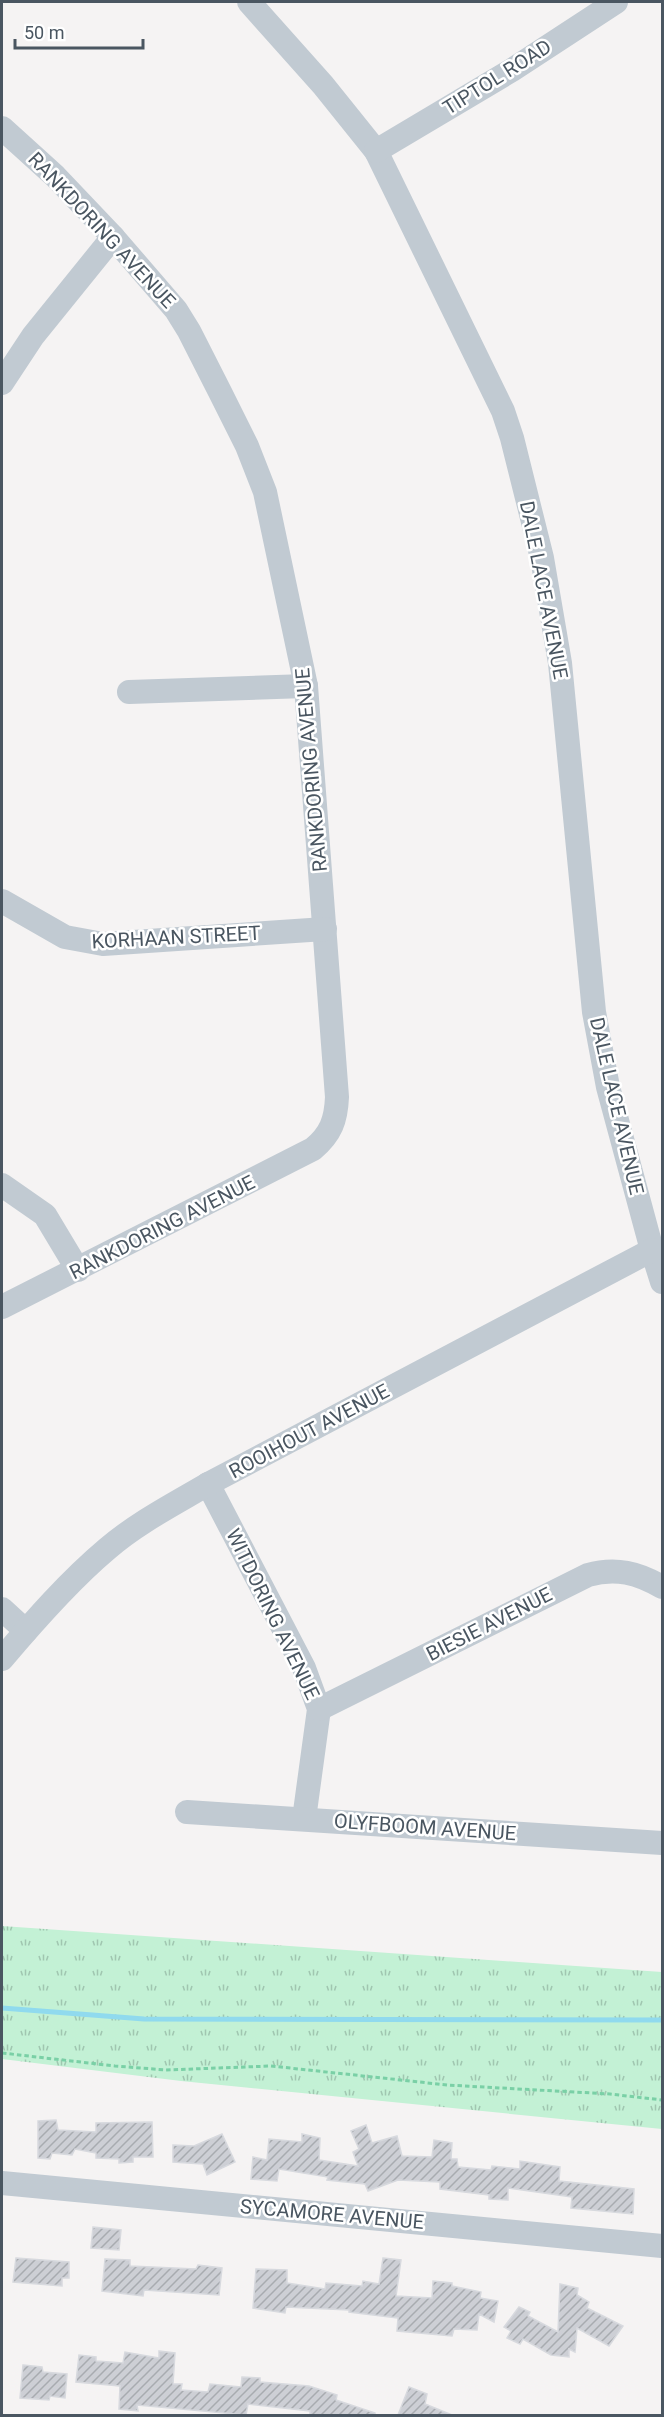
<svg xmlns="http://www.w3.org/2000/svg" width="664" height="2417" font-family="Roboto,sans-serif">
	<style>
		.park { fill: url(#park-tufts) }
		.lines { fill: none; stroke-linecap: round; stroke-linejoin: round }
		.stream { stroke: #90daee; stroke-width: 5 }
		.building { fill: url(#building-hatch); stroke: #d7d9de; stroke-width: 1.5 }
		.path { stroke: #7ad0a6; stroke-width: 3; stroke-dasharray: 4.5 3; stroke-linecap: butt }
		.minor { stroke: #c1cad2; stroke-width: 24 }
		.labels { text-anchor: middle; stroke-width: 5; stroke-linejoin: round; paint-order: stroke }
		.street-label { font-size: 20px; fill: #4a5661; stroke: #fff }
	</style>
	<defs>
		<pattern id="park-tufts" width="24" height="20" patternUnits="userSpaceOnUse" patternTransform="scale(1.5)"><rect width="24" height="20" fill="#c3f1d5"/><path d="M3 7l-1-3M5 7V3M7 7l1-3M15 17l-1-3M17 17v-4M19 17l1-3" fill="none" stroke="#a0c6b0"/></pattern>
		<pattern id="building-hatch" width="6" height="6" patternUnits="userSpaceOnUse" patternTransform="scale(1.5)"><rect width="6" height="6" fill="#cdcfd5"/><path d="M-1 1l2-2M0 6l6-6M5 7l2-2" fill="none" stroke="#a8abb0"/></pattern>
	</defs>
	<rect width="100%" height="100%" fill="#f5f3f3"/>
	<polygon class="park" points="2,1926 662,1972 662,2129 181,2081 2,2059"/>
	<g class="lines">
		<polyline class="stream" points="2,2008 144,2019 662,2020"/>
	</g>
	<g class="building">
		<polygon points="56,2120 58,2130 96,2132 96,2123 152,2122 153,2157 133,2157 133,2162 119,2163 119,2159 96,2158 96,2153 75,2149 72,2155 52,2153 50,2159 38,2158 38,2121"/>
		<polygon points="366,2125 372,2143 397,2136 402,2156 432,2157 434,2140 452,2143 451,2159 457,2159 458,2167 491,2170 492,2166 520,2169 520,2161 560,2167 559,2181 634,2189 633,2214 571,2208 572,2197 508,2188 508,2200 489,2199 489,2195 440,2189 440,2182 398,2180 368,2191 365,2184 327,2180 328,2177 279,2169 277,2181 251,2179 253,2157 267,2160 269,2139 302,2142 302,2134 320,2138 319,2160 358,2166 353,2152 359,2149 351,2131"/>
		<polygon points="222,2134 235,2162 207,2175 203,2164 173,2162 173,2145 194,2146"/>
		<polygon points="93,2227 121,2230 119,2250 91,2248"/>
		<polygon points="16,2258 69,2262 69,2278 62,2278 62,2286 13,2282"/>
		<polygon points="383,2258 401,2260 396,2296 432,2298 433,2281 452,2283 452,2286 481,2292 480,2298 498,2301 494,2322 479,2314 477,2330 454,2329 452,2336 397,2331 398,2318 349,2312 349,2310 286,2307 285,2313 253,2308 256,2269 287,2270 287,2283 325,2289 326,2283 362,2286 363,2281 379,2284"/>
		<polygon points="105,2259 130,2260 130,2266 196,2269 198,2265 222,2268 219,2295 144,2290 143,2296 102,2291"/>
		<polygon points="560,2284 578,2288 577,2295 589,2302 587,2308 623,2326 609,2346 577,2328 575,2352 569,2349 569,2357 551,2355 523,2339 520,2344 507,2338 511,2331 504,2327 519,2307 530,2312 528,2316 558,2332"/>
		<polygon points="159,2351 175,2353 173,2384 182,2384 181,2390 208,2392 210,2384 241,2387 242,2377 260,2378 260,2382 309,2386 337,2395 336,2400 375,2413 375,2415 310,2415 310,2411 248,2404 246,2415 137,2405 138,2411 119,2409 120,2386 76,2382 79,2355 96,2357 96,2361 123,2363 125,2352 159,2358"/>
		<polygon points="23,2365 42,2367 43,2372 67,2374 65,2398 50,2396 49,2400 20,2398"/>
		<polygon points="409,2387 427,2394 425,2404 452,2415 398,2415"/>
	</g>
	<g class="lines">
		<polyline class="path" points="2,2053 115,2066 166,2070 271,2066 447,2085 610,2094 662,2100"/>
		<g class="minor">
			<polyline points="249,2 323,85 376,151 503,411 512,438 542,558 560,663 594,1012 608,1087 652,1250 662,1282"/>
			<path d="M2,128L55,176L113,237L176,310L189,331L220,392L247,446L265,492L306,686L337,1097C336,1120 331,1134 313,1149L2,1307"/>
			<polyline points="376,151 512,70 616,2"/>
			<polyline points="2,383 33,336 113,237"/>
			<polyline points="129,692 306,686"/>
			<polyline points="2,901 65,937 103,944 325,929"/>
			<polyline points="2,1185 45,1215 78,1270"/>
			<polyline points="208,1484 304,1668 319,1709 304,1819"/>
			<polyline points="2,1609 26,1631"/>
			<path d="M2,1659C34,1621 69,1581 107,1549C137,1523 174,1504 208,1484L652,1250"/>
			<path d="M319,1709L588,1575C616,1567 638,1573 662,1587"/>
			<polyline points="187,1812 662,1843"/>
			<polyline points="2,2183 662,2246"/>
		</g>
	</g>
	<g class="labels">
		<g class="street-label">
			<text transform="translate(497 77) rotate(-32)" y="7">TIPTOL ROAD</text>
			<text transform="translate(102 230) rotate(47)" y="7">RANKDORING AVENUE</text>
			<text transform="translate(544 590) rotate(79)" y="7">DALE LACE AVENUE</text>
			<text transform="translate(311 770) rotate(-95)" y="7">RANKDORING AVENUE</text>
			<text transform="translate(176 937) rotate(-3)" y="7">KORHAAN STREET</text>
			<text transform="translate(617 1106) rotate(77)" y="7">DALE LACE AVENUE</text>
			<text transform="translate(162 1227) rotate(-27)" y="7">RANKDORING AVENUE</text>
			<text transform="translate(309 1431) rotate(-28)" y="7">ROOIHOUT AVENUE</text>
			<text transform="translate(273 1614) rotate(64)" y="7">WITDORING AVENUE</text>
			<text transform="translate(489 1624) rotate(-27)" y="7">BIESIE AVENUE</text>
			<text transform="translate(425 1827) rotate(4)" y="7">OLYFBOOM AVENUE</text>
			<text transform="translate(332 2214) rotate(5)" y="7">SYCAMORE AVENUE</text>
		</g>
	</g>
	<rect width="664" height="2417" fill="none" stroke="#4a5661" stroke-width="6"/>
	<path d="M15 39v9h128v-9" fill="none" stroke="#4a5661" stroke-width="3"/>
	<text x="24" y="39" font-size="18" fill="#4a5661" stroke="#ffffff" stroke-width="4.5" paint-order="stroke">50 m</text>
</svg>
